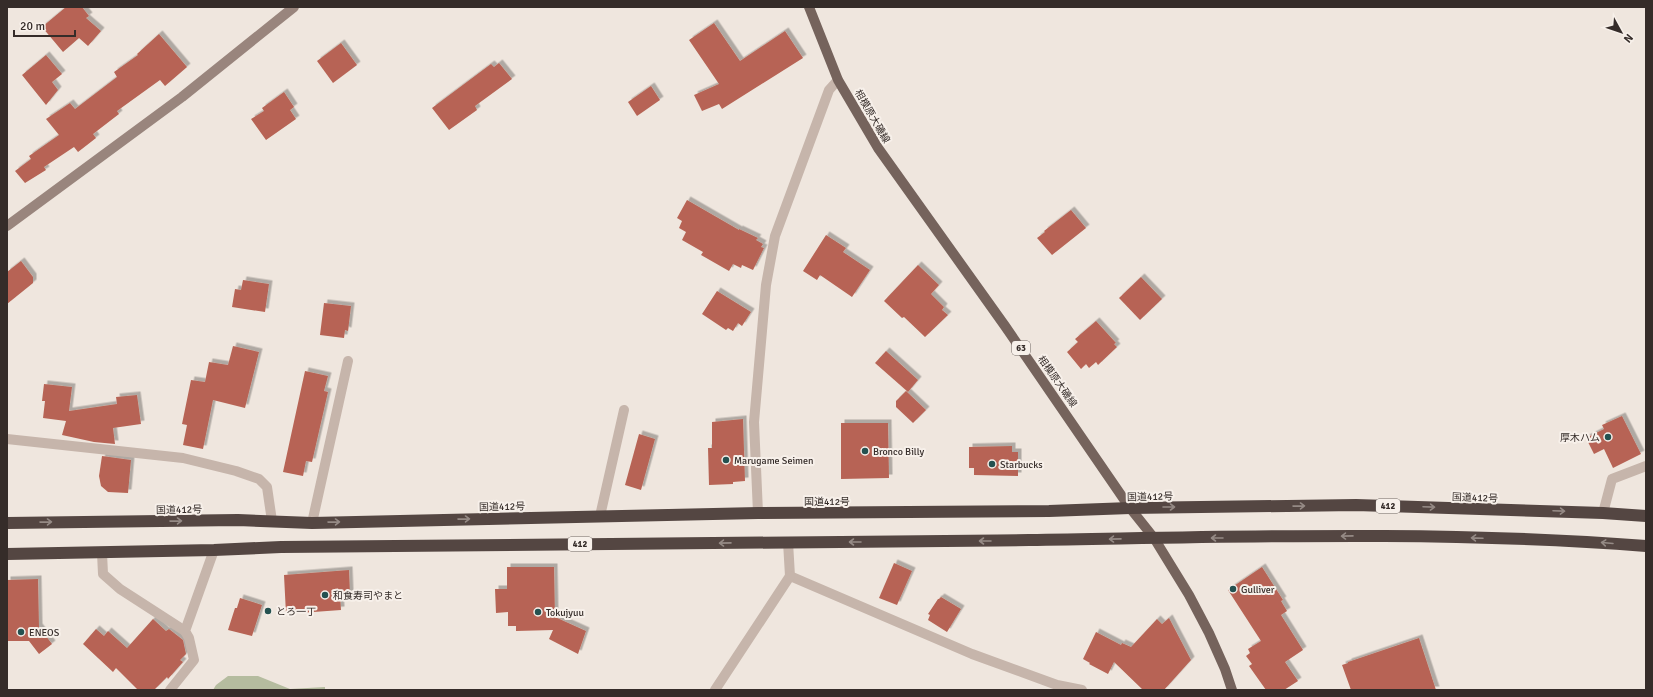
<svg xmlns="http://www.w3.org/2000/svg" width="1653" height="697" font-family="Signika,'Noto Sans JP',sans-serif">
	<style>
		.green { fill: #b5bc9f }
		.building { fill: #b76454; filter: url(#shadow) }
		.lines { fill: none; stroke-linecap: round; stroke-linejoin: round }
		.lane { stroke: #c6b5ab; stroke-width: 10 }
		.street { stroke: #c6b5ab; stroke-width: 10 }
		.secondary { stroke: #99857d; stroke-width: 10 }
		.primary { stroke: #75635c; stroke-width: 10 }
		.highway { stroke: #544642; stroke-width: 12 }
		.oneway { stroke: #958a85 }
		.poi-dot { fill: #245150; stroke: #f7f0ea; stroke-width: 1.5 }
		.labels { text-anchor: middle; stroke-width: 4; stroke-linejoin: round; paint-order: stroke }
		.shield { fill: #f7f0ea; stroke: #6f6763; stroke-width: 1 }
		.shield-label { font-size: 9px; font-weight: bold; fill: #352c29 }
		.street-label { font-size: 10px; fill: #352c29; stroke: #f7f0ea }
		.poi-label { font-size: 10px; fill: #352c29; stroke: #f7f0ea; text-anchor: start }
	</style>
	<defs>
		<filter id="shadow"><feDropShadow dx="3.5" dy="-3.5" stdDeviation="0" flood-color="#0004"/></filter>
	</defs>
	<rect width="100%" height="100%" fill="#efe6de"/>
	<polygon class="green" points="228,676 258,676 290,689 325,687 325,690 213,690 216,685"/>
	<g class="building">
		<polygon points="66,7 82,7 89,16 86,18 101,31 88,46 79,38 63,52 42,27"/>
		<polygon points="714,23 740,61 785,31 803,58 722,109 719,104 702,111 694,95 719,84 689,40"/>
		<polygon points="159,34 187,67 165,86 160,80 117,111 119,114 93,134 96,138 78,152 74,147 44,167 46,170 25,183 15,171 31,159 29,156 59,135 46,119 70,103 75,109 117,77 114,72 138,55 137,54"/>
		<polygon points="341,43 357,65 333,83 317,61"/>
		<polygon points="46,55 62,74 52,82 58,90 46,105 22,75"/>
		<polygon points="499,63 512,79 475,106 477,110 449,130 432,108 491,64 494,67"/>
		<polygon points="651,86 660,100 637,116 628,102"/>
		<polygon points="284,92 294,107 290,110 296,119 266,140 251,119 264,111 262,108"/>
		<polygon points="687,200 739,230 739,229 758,238 756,240 763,244 761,247 764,248 753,270 742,265 741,268 733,264 729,271 701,255 703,252 682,240 686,232 679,228 682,221 677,218"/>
		<polygon points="1071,210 1086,228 1052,255 1037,238 1045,232 1044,231"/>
		<polygon points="826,235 846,248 843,252 870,270 852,297 820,275 817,280 803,271"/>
		<polygon points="21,261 33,277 33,283 7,304 7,272"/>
		<polygon points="918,265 939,285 931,294 944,307 942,310 948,315 925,337 904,317 902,318 884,301"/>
		<polygon points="1141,277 1162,299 1140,320 1119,298"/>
		<polygon points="243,280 269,284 265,312 232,307 235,289 241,290"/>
		<polygon points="717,291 751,312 742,326 738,323 733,331 728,328 726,330 702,314"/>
		<polygon points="324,303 351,306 348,331 345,330 344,338 320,335"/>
		<polygon points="1096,321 1116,343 1114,344 1117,347 1098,365 1096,362 1089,368 1086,364 1081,369 1067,352 1078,342 1075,339"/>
		<polygon points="233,346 259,352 245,408 213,400 203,449 183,445 187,425 182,424 191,380 205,382 209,362 228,365"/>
		<polygon points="886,351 918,380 908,392 875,363"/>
		<polygon points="305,371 328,376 324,391 328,392 312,462 306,461 303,476 283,472"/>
		<polygon points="44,384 72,387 69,411 117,404 116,397 137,395 141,424 113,428 115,444 94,442 62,435 66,421 43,418 45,401 42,401"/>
		<polygon points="906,391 926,410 913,423 896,407 896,401"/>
		<polygon points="1622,416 1641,454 1613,468 1604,449 1594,454 1586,438 1604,429 1602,425"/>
		<polygon points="743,419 745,481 733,482 733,484 709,485 708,448 712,448 712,422"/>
		<polygon points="841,423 888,423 889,478 841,479"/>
		<polygon points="639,434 655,439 641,490 625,485"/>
		<polygon points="1012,446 1012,452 1018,452 1018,476 974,475 974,468 969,468 969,447"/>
		<polygon points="102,456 131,460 128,493 108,492 101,486 99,476"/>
		<polygon points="894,563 912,571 897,605 879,598"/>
		<polygon points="507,567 554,567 555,617 586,631 578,654 549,639 553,630 516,631 516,626 508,626 508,612 496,613 495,589 507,589"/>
		<polygon points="1262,567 1283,600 1281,601 1287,611 1281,615 1303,650 1285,662 1298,681 1284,690 1266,690 1249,666 1252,664 1246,656 1250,653 1248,649 1261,641 1228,590"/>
		<polygon points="349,570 350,594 340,595 341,610 286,614 284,575"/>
		<polygon points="38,579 39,627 52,644 39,654 29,641 7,641 7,580"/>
		<polygon points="941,597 961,609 947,632 928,620 930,615 928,614 938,599 939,599"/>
		<polygon points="240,598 262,605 252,636 228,630 235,608 237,608"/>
		<polygon points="1169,618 1191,660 1164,690 1143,690 1114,662 1108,674 1089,664 1090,663 1083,659 1096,632 1121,645 1122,643 1131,647 1157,619 1162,624"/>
		<polygon points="153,619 166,631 169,629 183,640 186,654 180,660 183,662 168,679 167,677 154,690 138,690 116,668 113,672 83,644 96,629 104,636 108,631 127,648"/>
		<polygon points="1419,638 1436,690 1351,690 1342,665 1348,663 1348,662"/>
	</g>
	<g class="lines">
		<g class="lane">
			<polyline points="600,516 624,410"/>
			<polyline points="312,523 348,361"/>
			<polyline points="102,553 103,574 120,589 185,631"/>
		</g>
		<g class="street">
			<polyline points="7,439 183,458 236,471 259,479 267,487 272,521"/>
			<polyline points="758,513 754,422 766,285 775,236 829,90 838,80"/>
			<polyline points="1603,513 1612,479 1646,466"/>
			<polyline points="788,542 790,576 972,654 1057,685 1082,690"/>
			<polyline points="170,690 194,660 189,638 185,631 214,550"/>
			<polyline points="715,690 790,576"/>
		</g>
		<polyline class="secondary" points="7,226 182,97 294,7"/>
		<polyline class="primary" points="809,7 838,80 878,148 1005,326 1130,508 1154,538 1189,595 1209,633 1225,669 1232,690"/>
		<g class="highway">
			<polyline points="7,523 238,520 312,523 758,513 1049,511 1130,508 1356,505 1603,513 1646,516"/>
			<path d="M7,554L214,550L281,547C531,545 780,544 1029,540C1235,537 1441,530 1646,546"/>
		</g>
	</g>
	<defs><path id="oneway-shaft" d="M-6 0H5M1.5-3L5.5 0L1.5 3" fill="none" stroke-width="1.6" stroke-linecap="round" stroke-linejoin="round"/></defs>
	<g class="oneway">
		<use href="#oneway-shaft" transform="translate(1299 506) rotate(-1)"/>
		<use href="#oneway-shaft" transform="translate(1169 507)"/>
		<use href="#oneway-shaft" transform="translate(1429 507) rotate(2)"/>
		<use href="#oneway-shaft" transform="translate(1559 511) rotate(2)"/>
		<use href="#oneway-shaft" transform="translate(464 519) rotate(-1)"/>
		<use href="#oneway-shaft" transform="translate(176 521) rotate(-1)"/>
		<use href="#oneway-shaft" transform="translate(46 522) rotate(-1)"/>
		<use href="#oneway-shaft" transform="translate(334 522) rotate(-1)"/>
		<use href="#oneway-shaft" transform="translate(1347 536) rotate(179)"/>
		<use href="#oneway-shaft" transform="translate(1217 538) rotate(180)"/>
		<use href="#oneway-shaft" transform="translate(1477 538) rotate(-178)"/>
		<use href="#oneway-shaft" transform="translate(1115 539) rotate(179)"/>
		<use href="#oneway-shaft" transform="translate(985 541) rotate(180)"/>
		<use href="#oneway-shaft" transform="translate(855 542) rotate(180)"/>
		<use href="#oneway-shaft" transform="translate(725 543) rotate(179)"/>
		<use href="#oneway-shaft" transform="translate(1607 543) rotate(-175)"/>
	</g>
	<g class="poi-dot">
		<circle cx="1608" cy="437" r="4"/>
		<circle cx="865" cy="451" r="4"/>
		<circle cx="726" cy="460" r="4"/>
		<circle cx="992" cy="464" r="4"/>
		<circle cx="1233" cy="589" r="4"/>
		<circle cx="325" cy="595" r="4"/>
		<circle cx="268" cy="611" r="4"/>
		<circle cx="538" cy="612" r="4"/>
		<circle cx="21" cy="632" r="4"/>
	</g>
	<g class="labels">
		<g class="shield">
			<rect x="1012" y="341" width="18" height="14" rx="3"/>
			<rect x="1376" y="499" width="24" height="14" rx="3"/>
			<rect x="568" y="537" width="24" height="14" rx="3"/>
		</g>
		<g class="shield-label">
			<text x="1021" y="351">63</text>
			<text x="1388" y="509">412</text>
			<text x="580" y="547">412</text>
		</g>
		<g class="street-label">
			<text transform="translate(873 116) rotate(60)" y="4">相模原大磯線</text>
			<text transform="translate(1058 381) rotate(55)" y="4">相模原大磯線</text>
			<text transform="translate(1150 496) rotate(-1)" y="4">国道412号</text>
			<text transform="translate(1475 497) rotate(2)" y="4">国道412号</text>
			<text x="827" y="505">国道412号</text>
			<text transform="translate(502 506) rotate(-1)" y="4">国道412号</text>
			<text transform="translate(179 509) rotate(-1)" y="4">国道412号</text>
		</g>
		<g class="poi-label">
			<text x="1600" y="441" text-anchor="end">厚木ハム</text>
			<text x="873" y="455">Bronco Billy</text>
			<text x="734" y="464">Marugame Seimen</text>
			<text x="1000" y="468">Starbucks</text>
			<text x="1241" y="593">Gulliver</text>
			<text x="333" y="599">和食寿司やまと</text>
			<text x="276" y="615">とろ一丁</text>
			<text x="546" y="616">Tokujyuu</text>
			<text x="29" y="636">ENEOS</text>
		</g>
	</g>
	<rect width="1653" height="697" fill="none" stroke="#352c29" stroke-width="16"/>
	<g transform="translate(1621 32) rotate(130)" stroke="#f7f0ea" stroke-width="3" paint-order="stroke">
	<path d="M0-3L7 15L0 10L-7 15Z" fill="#352c29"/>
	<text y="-6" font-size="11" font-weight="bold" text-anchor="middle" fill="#352c29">N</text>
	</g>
	<path d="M14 30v6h61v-6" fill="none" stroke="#352c29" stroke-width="2"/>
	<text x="20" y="30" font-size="12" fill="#352c29" stroke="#f7f0ea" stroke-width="3" paint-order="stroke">20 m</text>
</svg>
